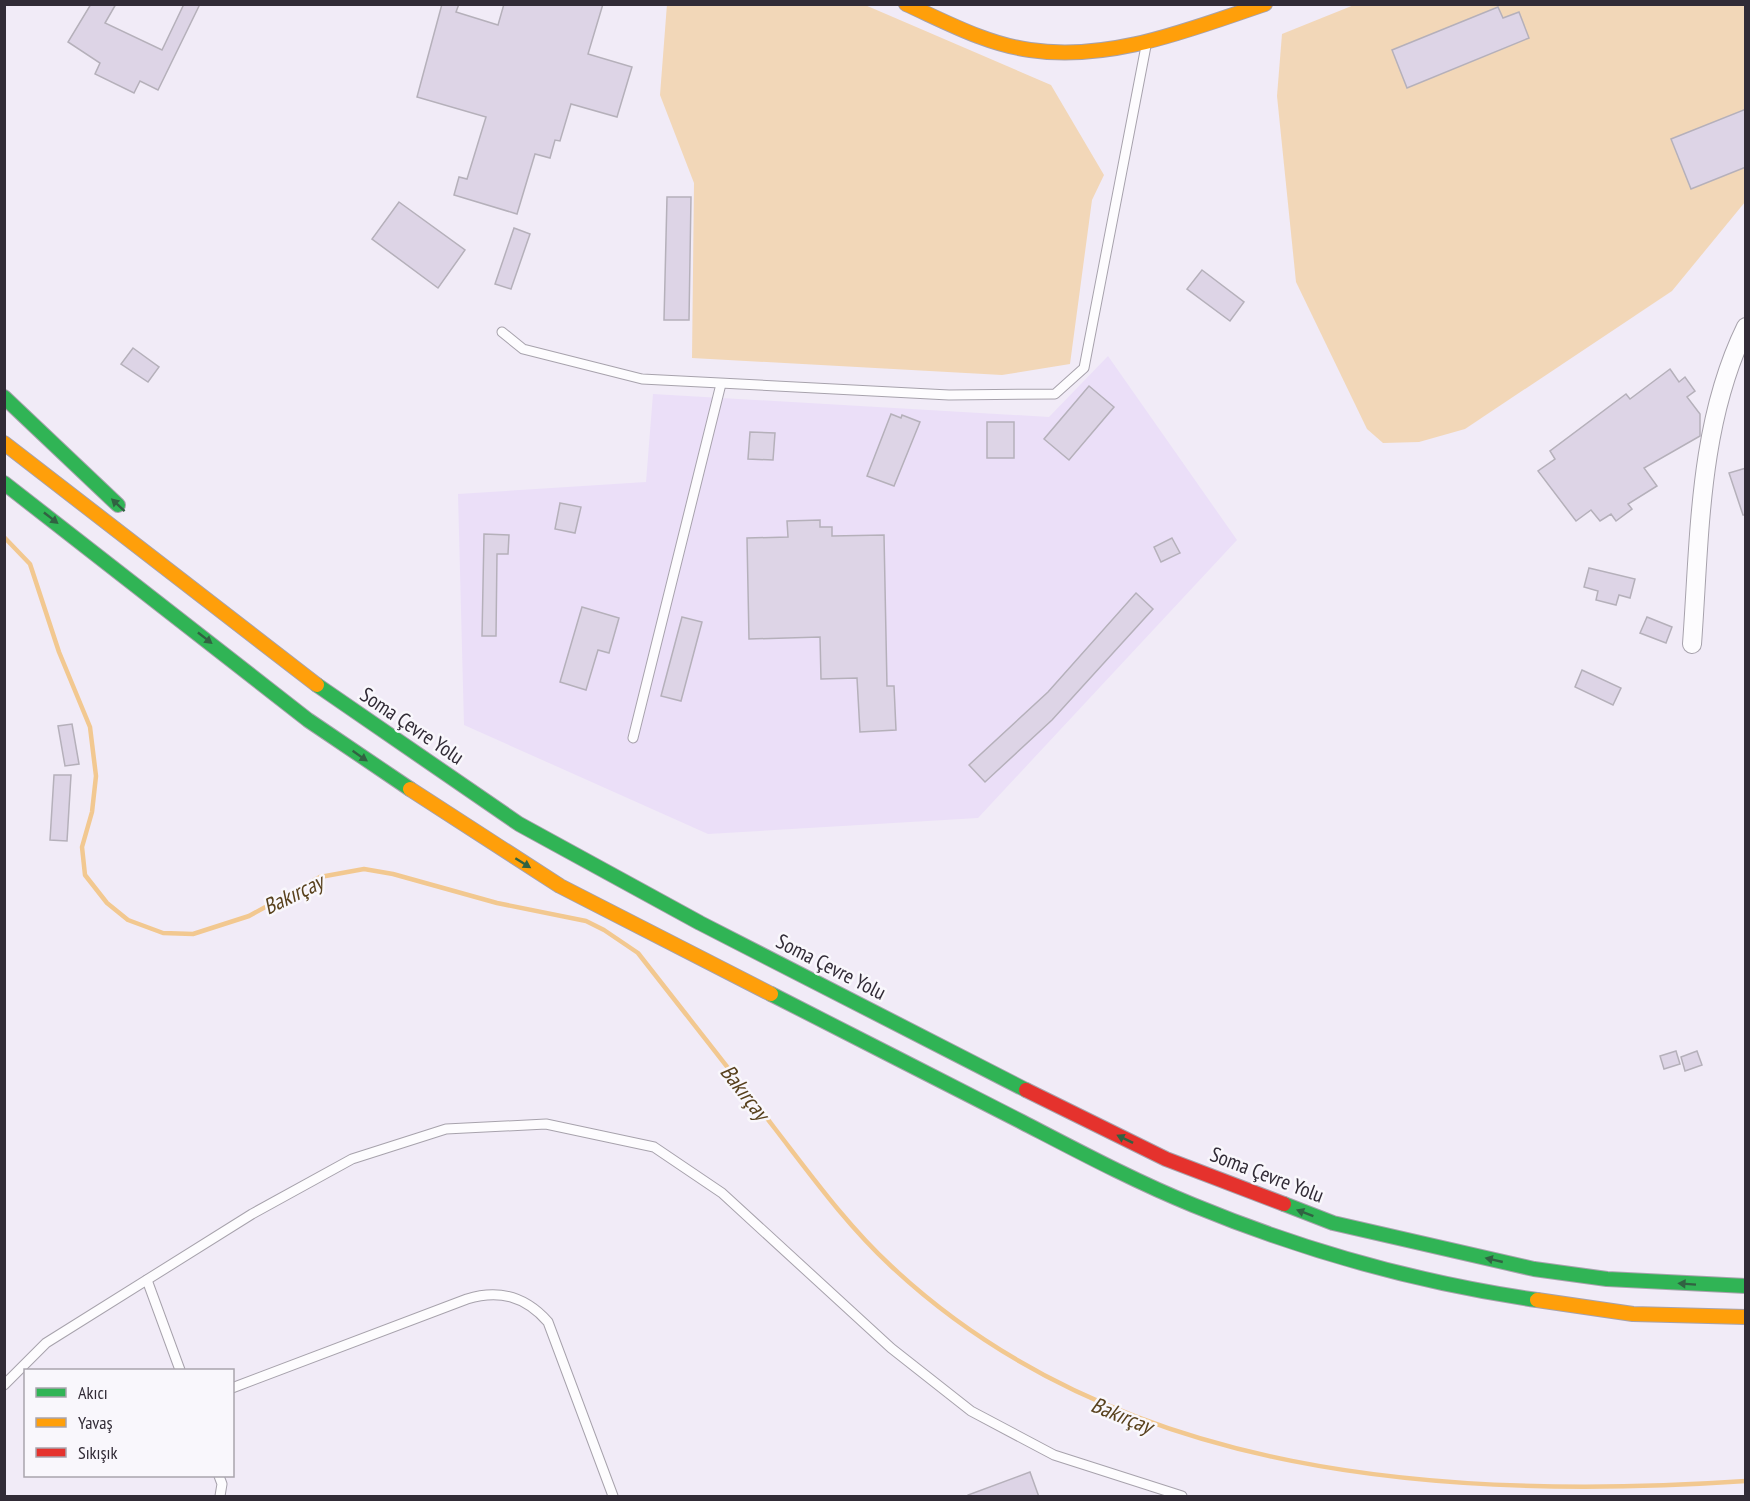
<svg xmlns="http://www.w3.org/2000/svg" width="1750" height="1501" font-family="'PT Sans Narrow',sans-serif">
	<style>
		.built { fill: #ebdff8 }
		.green { fill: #f2d7b8 }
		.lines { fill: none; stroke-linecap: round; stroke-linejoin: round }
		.stream { stroke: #f2c890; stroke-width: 4.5 }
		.building { fill: #ddd4e6; stroke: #b5b0ba; stroke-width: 1.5 }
		.lane-casing { stroke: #a7a2ac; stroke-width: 11 }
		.street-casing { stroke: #a7a2ac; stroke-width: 20 }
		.fast-casing { stroke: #a7a2ac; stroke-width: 16 }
		.slow-casing { stroke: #a7a2ac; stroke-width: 16 }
		.jam-casing { stroke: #a7a2ac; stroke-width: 16 }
		.lane { stroke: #fdfcfe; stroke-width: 9 }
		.street { stroke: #fdfcfe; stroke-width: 18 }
		.fast { stroke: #30b455; stroke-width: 14 }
		.slow { stroke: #ff9f0a; stroke-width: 14 }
		.jam { stroke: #e5322d; stroke-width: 14 }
		.oneway { fill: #316242 }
		.labels { text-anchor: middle; stroke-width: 5; stroke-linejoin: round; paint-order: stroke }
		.street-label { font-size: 21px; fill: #312b36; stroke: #f9f7fc }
		.water-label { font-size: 22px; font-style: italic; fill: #58411d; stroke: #f9f7fc }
	</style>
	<rect width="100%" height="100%" fill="#f1ebf7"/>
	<polygon class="built" points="1108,356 1237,540 978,818 708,834 464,725 458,494 646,482 653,394 1049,417"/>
	<g class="green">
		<polygon points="667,4 865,5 1051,85 1104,175 1092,200 1070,364 1002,375 692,358 694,183 660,95"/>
		<polygon points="1354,5 1745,5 1745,202 1672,291 1465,429 1419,442 1383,443 1367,429 1296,282 1277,96 1282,34"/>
	</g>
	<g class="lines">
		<path class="stream" d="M4,537L30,564L59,652L90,727L96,776L92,812L82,847L85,875L107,903L128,920L163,933L193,934L249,916L320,877L364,869L393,874L497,903L586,921L604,930L638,953C684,1012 731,1071 776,1130C813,1178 847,1225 891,1266C1118,1479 1448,1501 1746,1481"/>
	</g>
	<g class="building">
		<polygon points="91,4 116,4 105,23 162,50 184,4 200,4 158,90 140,81 134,93 95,74 100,63 68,42"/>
		<polygon points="442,4 459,4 456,12 498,25 504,4 603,4 588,54 632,67 617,117 571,104 560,141 555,140 550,158 535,154 517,214 454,195 459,177 467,179 486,117 417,97"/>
		<polygon points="1498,7 1503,18 1519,12 1529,38 1407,88 1392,50"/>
		<polygon points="1746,109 1746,167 1691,189 1671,139"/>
		<polygon points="667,197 691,197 689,320 664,320"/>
		<polygon points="399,202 465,250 438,288 372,239"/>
		<polygon points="514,228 530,234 511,289 495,284"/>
		<polygon points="1202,270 1244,302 1230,321 1187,289"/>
		<polygon points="133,348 159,367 148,382 121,364"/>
		<polygon points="1670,369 1679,382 1685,377 1695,391 1687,397 1700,414 1700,436 1644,468 1657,486 1628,504 1632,509 1616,521 1611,514 1600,521 1591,510 1576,521 1538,471 1555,459 1550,451 1626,394 1630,399"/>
		<polygon points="1089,386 1114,407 1069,460 1044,439"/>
		<polygon points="891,414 901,418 902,415 920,422 894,486 867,476"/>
		<rect x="987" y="422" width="27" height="36"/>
		<polygon points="750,432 775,433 773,460 748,459"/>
		<polygon points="1746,468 1746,515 1743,515 1729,473"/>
		<polygon points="560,503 581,507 575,533 555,529"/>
		<polygon points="820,520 820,527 832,527 832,536 884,535 887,686 894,686 896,730 860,732 857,678 821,679 820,637 749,639 747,538 788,537 787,521"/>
		<polygon points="484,534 509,535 508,554 497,554 496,636 482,636"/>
		<polygon points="1172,538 1180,553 1161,562 1154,547"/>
		<polygon points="1589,568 1635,579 1630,598 1619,595 1616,605 1596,600 1598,591 1584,587"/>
		<polygon points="1136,593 1153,609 1052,720 985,782 969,765 1048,692"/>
		<polygon points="582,607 619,618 609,653 598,650 586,690 560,682"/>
		<polygon points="682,617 702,622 681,701 661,696"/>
		<polygon points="1647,617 1672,627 1666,643 1640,633"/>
		<polygon points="1582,670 1621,688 1613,705 1575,687"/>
		<polygon points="72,724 79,764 65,766 58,726"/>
		<polygon points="54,775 71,775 67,841 50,840"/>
		<polygon points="1676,1051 1680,1064 1664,1069 1660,1056"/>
		<polygon points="1697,1051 1702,1065 1685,1071 1681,1057"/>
		<polygon points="1030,1472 1039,1497 968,1497 968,1495"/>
	</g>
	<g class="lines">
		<defs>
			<g id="lane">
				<polyline points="502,332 523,349 642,379 949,395 1055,394 1084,368 1146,46"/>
				<polyline points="633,738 721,384"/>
				<polyline points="147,1280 180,1370"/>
				<polyline points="4,1385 46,1343 252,1214 352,1159 446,1129 546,1124 654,1147 722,1193 891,1348 971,1411 1054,1455 1182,1496"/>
				<path d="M232,1388L467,1299C499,1289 525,1296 548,1322L613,1496"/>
				<polyline points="219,1476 222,1484 220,1496"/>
			</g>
			<path id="street" d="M1692,644C1700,537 1698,425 1746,327"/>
			<g id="fast">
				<polyline points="4,397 118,505"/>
				<polyline points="4,483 308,720 410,789"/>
				<polyline points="317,685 519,824 700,923 1026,1090"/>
				<path d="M771,994C855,1037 938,1079 1022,1122C1078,1151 1134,1181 1193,1205C1302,1250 1419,1283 1537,1300"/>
				<polyline points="1284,1204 1333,1223 1534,1269 1607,1279 1746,1286"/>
			</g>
			<g id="slow">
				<path d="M906,4C946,22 986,44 1030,50C1111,62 1190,29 1265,4"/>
				<polyline points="4,443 317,685"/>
				<polyline points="410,789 560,886 771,994"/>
				<polyline points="1537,1300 1633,1314 1746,1317"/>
			</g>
			<polyline id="jam" points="1026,1090 1166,1159 1284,1204"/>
		</defs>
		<use href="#lane" class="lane-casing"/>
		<use href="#street" class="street-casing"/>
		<use href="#fast" class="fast-casing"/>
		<use href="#slow" class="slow-casing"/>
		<use href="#jam" class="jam-casing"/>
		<use href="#lane" class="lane"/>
		<use href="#street" class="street"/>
		<use href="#fast" class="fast"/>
		<use href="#slow" class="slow"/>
		<use href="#jam" class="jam"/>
	</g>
	<defs><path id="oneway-solid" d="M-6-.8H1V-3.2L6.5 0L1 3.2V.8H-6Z" transform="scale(1.5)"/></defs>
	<g class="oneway">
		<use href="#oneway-solid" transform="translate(118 505) rotate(-137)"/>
		<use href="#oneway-solid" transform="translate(51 518) rotate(38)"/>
		<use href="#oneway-solid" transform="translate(205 638) rotate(38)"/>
		<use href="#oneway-solid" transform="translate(360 756) rotate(35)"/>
		<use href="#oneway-solid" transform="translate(523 863) rotate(32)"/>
		<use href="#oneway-solid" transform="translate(1125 1139) rotate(-154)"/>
		<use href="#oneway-solid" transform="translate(1305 1213) rotate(-159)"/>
		<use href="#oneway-solid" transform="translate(1494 1260) rotate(-167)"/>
		<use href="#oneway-solid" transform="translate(1687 1284) rotate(-176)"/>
	</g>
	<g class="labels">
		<g class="street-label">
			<text transform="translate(412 726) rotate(34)" y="7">Soma Çevre Yolu</text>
			<text transform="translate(831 967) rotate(27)" y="7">Soma Çevre Yolu</text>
			<text transform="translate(1267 1175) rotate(21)" y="7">Soma Çevre Yolu</text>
		</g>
		<g class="water-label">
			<text transform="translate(293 894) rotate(-26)" y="8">Bakırçay</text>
			<text transform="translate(745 1092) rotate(52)" y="8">Bakırçay</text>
			<text transform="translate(1122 1415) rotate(22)" y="8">Bakırçay</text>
		</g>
	</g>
	<rect width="1750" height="1501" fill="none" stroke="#312b36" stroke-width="12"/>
	<rect x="24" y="1369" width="210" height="108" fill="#f9f7fc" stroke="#a9a5ad" stroke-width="1.5"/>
	<rect x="36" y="1388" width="30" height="9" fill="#30b455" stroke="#a9a5ad" stroke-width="1.5"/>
	<text x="78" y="1399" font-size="18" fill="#312b36">Akıcı</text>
	<rect x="36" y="1418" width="30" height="9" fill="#ff9f0a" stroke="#a9a5ad" stroke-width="1.5"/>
	<text x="78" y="1429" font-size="18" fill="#312b36">Yavaş</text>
	<rect x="36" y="1448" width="30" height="9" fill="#e5322d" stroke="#a9a5ad" stroke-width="1.5"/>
	<text x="78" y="1459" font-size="18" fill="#312b36">Sıkışık</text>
</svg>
